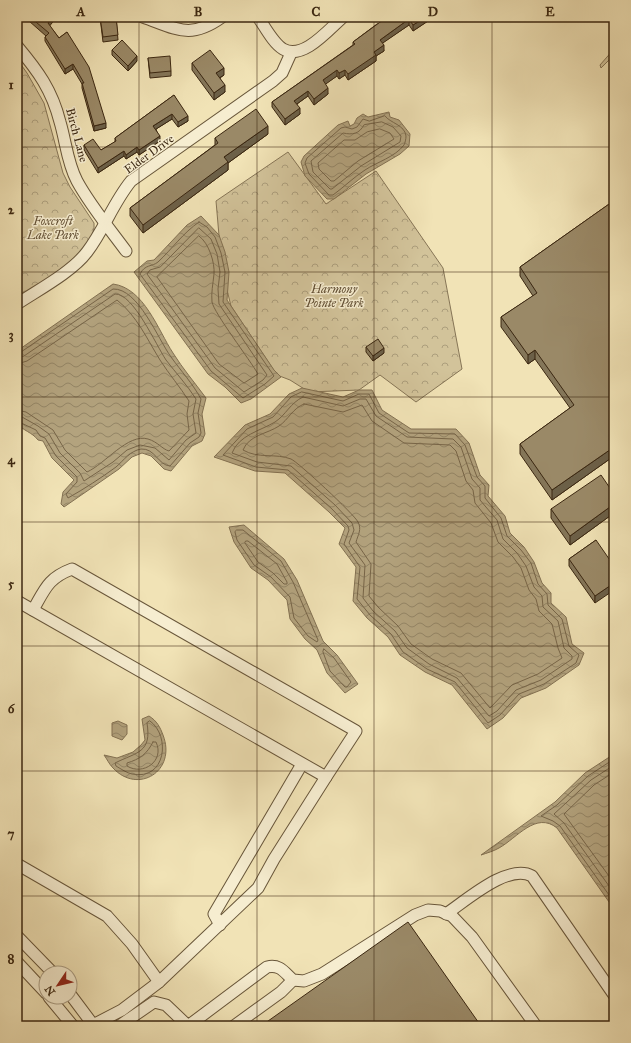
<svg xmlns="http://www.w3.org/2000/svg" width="631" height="1043" font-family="'IM FELL Great Primer',serif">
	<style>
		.grass { fill: #d2c39a; stroke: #867556 }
		.park { fill: url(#park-crowns); stroke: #867556 }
		.water { fill: url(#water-waves); stroke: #837152 }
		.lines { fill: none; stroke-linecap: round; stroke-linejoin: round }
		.shore { stroke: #776548; stroke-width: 1 }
		.minor-casing { stroke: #68563a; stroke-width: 13 }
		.minor { stroke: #f6edd0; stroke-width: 11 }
		.wall { fill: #847659; stroke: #3b2711 }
		.shaded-wall { fill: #6c6048; stroke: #3b2711 }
		.building { fill: #9a8967; stroke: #3b2711 }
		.grid { fill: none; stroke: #3b2711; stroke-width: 1; stroke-opacity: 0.55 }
		.labels { text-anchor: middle; stroke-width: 3; stroke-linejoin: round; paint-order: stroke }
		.street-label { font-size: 12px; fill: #3b2711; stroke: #f6edd0 }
		.park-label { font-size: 12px; font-style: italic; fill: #614e33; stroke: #f6edd0 }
		.neatline { fill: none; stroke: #3b2711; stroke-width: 1.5 }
		.grid-label { font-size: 13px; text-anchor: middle; font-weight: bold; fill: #3b2711 }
	</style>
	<defs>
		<pattern id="park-crowns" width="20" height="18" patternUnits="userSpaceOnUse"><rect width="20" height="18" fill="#d2c39a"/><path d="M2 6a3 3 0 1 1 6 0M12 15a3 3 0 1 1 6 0" fill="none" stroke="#ac9e7c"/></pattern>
		<pattern id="water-waves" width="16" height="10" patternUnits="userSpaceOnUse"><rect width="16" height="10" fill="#b3a37e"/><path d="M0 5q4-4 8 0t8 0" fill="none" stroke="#938566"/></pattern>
	</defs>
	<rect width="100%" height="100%" fill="#f1e3b6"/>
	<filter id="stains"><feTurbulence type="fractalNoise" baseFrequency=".005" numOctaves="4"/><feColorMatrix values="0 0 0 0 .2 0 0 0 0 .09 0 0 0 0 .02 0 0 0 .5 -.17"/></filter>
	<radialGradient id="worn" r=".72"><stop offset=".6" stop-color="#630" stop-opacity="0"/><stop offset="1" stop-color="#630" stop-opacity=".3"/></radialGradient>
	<polygon class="grass" points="614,49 614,55 601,68 600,65"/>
	<g class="park">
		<path d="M17,59L27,73L44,103L63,173L70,187L94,223C98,251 38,284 17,298Z"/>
		<polygon points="288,152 326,204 376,171 443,268 462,369 416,402 380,375 359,390 309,392 290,380 277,375 231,306 222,270 216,201"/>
	</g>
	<g class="water">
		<polygon points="389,112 390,117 399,120 410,134 409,146 400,154 366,174 334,199 327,199 305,176 301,162 304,156 338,125 348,121 350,126 354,124 357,118 363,114 368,117"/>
		<polygon points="201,216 219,235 225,252 229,272 227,300 274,370 281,377 251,399 241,403 225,387 208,374 134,272 147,261 154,260 187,225"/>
		<path d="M113,284C144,288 158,330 173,353C183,369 195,383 206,398L202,414L205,434L202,441L192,446L171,471L164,469L151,456L142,453L132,457L119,469L64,507L61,504L63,492L74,480L52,458L43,441L38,440C32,432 23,431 17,423V351Z"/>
		<polygon points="302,388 343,397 359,390 372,390 382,410 411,429 456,429 469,443 480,475 489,485 488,496 505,516 510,533 524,547 534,562 542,583 551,593 551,603 566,617 572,644 584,653 579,665 546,688 521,698 503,718 487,729 452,685 425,672 400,655 388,637 367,618 353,601 356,567 339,544 345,528 329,512 285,473 255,471 214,457 245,425 270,414 289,394"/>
		<polygon points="244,525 284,559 297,580 323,641 337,655 358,684 345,693 327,673 317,650 305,639 290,619 287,600 268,580 251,568 234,542 229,527"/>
		<path d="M149,716C157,721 160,727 163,735C177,771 138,795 113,768C109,764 107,759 104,755L117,758L133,752L141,745L145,740L142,719Z"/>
		<polygon points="118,721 127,725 127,734 122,740 112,736 112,723"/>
		<path d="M614,754V909L557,828C536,811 517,838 499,848C494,851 487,853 481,855L555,802L585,773Z"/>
	</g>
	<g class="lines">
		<g class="shore">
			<path d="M385,116C390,123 405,125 406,136C406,139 405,143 404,145C395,157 377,162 365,170C354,177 344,187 333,195H329L309,174L305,163L307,158L341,128L345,127L352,129L357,127L363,119L369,121Z"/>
			<path d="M382,122L393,127L401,136L400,142L361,166L332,189H330L313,172L311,161L343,133C353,135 359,134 364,125Z"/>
			<polygon points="380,129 390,133 394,139 358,161 334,181 331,181 319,169 318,163 344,140 355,140 367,132"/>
			<path d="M199,222L207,227L215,237L221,253L225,272L223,302L274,376L265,384L243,398L211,371L140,274C145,264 152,267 158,262C172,249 183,233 199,222Z"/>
			<polygon points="199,228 211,239 217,254 220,272 218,289 219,304 267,375 263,380 244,392 215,368 147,274 150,270 160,267"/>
			<path d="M199,236C209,243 215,263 214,274C213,284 211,293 212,302C214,313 250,360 258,374L244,383L219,364L157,277Z"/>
			<path d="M17,353L21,352L113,289C138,288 158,339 171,357C181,371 193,384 201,399L198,413L201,433L199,437L190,443L170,466C158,465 155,448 141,449C130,451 124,460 116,467C101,478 84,489 68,498L66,494L77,482V477L56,456L45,438L40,436L36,430L17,421"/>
			<path d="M17,358L24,356L115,294C133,293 156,345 166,360C176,373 187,385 196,399L193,414L196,433L186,440L169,460L155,448L140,445L127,450L113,462L84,481L80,473L60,453L49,434L38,426L22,417L17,416"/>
			<path d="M17,364L27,361L117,300C137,316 147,339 160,360C169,374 180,387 189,401L187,414L189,430L169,451C162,449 158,442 148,439C128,433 105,464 87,472L65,450L53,430L26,412L17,410"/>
			<polygon points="302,392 343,401 359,394 369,394 379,413 409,433 455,434 465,445 477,477 485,486 485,498 501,518 507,536 521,550 531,563 538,584 547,594 548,605 562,619 569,646 579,655 576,663 544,684 519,694 500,715 488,723 455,682 427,669 403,652 391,634 370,615 357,599 360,567 344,544 349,530 348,526 332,509 288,470 256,467 223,455 247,429 273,417 291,397"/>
			<path d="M303,397L343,406L360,399H366L376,416L407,437L453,439L461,447L472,479L480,488V500L497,520L503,539L517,553L526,566L534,587L542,596L543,607L558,621L564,648L572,656V659L541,680L516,690L497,711L489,716L457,678L429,664L407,648L395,631L373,611L363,598L365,565L349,543L354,530L352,523L335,505L291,466L257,462L232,453C239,435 260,431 275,422C286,415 290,403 303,397Z"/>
			<path d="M304,404L343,412L362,405L372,421L404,443L450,445L456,451L466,481L473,490L475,503L491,523L498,542L513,557L521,568L529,590L536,599L539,611L552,624L558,648L562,658L538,674L512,685L490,708L461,673L432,659L411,644L398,626L378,607L369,596L371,564L356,542C358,535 362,529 358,522C354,514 298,462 291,459C276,453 258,459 243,450C249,435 267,434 279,426C288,420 293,408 304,404Z"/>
			<polygon points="237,530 243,530 281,561 293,582 318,640 317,642 308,636 294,618 290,597 271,577 254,565 237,540 235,532"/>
			<polygon points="246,541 248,541 277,564 287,582 287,584 284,584 273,573 258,562 245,543"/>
			<polygon points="324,649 334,658 351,682 347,687 345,687 330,671 323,652"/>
			<path d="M150,721C171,736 166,781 132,774C127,773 121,769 116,766L115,763C137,752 152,753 147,723Z"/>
			<path d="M153,742H156C165,761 143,776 127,766V763C140,759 147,754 153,742Z"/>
			<polyline points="614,759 588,776 557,805 541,816 553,821 560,826 614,902"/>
			<polyline points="614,765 591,780 554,814 564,823 614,893"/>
			<polyline points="614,772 594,785 564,814 614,883"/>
		</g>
		<defs>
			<g id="minor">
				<path d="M143,17C177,29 190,40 222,17"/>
				<path d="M258,17C265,27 273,43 283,49C303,61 329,29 343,17"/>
				<path d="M17,46C38,71 52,90 60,122C66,142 67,162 77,181C90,205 109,228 126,251"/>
				<path d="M17,304C38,290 72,272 87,252C104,230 113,203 131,181L273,81L282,73L291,53"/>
				<polyline points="17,601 326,777 274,859 258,888 159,982 122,1010 93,1025"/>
				<path d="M33,610C45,589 48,578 72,569L356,731L326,777"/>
				<polyline points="17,864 107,916 132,944 159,982"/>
				<path d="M446,914C467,900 508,863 532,876L614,995"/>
				<polyline points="220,925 214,914 302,764"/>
				<polyline points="17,936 53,973"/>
				<polyline points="17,962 46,993"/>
				<polyline points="70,994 94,1026"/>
				<polyline points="49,997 73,1026"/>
				<path d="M119,1026L154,1002L166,1005L188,1026L267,967C280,964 284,972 293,980L304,981L322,974L415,915L428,910L440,911L452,916L472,937L536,1026"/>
				<polyline points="234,1026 281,992 293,980"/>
			</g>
		</defs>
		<use href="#minor" class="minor-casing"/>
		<use href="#minor" class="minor"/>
	</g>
	<g class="wall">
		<polygon points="29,17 56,17 56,18 49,25 59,38 67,32 106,128 94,131 82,88 82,84 73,69 65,74 45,41 45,37 46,36 29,21"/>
		<polygon points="100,17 116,17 118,40 103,42"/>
		<polygon points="431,17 431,19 413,31 409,25 382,43 384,51 376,56 376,61 348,80 345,75 339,79 337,76 325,84 328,94 314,105 308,96 297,104 300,114 285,125 272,107 272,102 353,45 353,42 377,24"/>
		<polygon points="112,50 137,61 128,71 112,55"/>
		<polygon points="148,58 171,71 171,76 150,78"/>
		<polygon points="192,63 224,75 220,78 225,92 214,100 192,70"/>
		<polygon points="174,95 188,121 178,127 172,119 156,129 160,141 139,155 137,152 126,159 124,156 98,173 84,150 84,145 101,150 115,142 115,138"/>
		<polygon points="268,134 228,163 228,170 143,233 130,216 130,208 215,145 215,138"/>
		<polygon points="612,202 614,456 552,500 520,454 520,444 570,408 535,359 528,364 501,327 501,317 533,296 520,276 520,267"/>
		<polygon points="366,347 384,353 373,361 366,352"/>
		<polygon points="614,494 614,513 570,545 551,518 551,509"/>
		<polygon points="596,540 595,603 569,566 569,559"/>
	</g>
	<g class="shaded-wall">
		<polygon points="52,17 56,17 56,18 48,28 48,23"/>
		<polygon points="426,17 431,17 431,19 413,31 413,25"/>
		<polygon points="409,19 409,25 380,45 380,40"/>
		<polygon points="384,45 384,51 376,56 376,61 348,80 348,74 374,52"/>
		<polygon points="137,56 137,61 128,71 128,66"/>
		<polygon points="73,64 73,69 65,74 65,69"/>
		<polygon points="224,68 224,75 216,80 216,73"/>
		<polygon points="337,70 337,76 323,86 323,80"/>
		<polygon points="345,70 345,75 339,79 339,73"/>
		<polygon points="225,85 225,92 214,100 214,93"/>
		<polygon points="328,88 328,94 314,105 314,99"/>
		<polygon points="308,91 308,96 294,106 294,101"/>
		<polygon points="300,108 300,114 285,125 285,119"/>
		<polygon points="172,114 172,119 153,131 153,126"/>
		<polygon points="188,116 188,121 178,127 178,122"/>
		<polygon points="106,123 106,128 94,131 94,126"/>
		<polygon points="268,126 268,134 228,163 228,170 143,233 143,225 224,157"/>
		<polygon points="160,136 160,141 139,155 139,150"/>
		<polygon points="137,147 137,152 126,159 126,155"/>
		<polygon points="124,151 124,156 98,173 98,168"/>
		<polygon points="384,348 384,353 373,361 373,356"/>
		<polygon points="535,350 535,359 528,364 528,355"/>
		<polygon points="614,447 614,456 552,500 552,490"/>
		<polygon points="614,504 614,513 570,545 570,536"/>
		<polygon points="614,583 614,590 595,603 595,596"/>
	</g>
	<g class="building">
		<polygon points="30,17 52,17 48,23 59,38 67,32 89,67 106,123 94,126 82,83 84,83 73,64 65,69 45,37 49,33"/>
		<polygon points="100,17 116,17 118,35 103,37"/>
		<polygon points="387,17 426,17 413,25 409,19 380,40 384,45 374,52 376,55 348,74 345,70 339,73 337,70 323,80 328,88 314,99 308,91 294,101 300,108 285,119 272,102 355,44 353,42"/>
		<polygon points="122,40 137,56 128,66 112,50"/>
		<polygon points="210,50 224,68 216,73 225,85 214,93 192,63"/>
		<polygon points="170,56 171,71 150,73 148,58"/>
		<polygon points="174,95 188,116 178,122 172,114 153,126 160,136 139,150 137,147 126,155 124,151 98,168 84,145 93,139 101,150 116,141 115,138"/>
		<polygon points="256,109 268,126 224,157 228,162 143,225 130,208 218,143 215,138"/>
		<polygon points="612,202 614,205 614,447 552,490 520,444 574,405 535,350 528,355 501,317 537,293 520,267"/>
		<polygon points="378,339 384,348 373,356 366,347"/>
		<polygon points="601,475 614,494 614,504 570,536 551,509"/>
		<polygon points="596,540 614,566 614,583 595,596 569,559"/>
		<polygon points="408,922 481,1026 261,1026"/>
	</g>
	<path class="grid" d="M139,17V1026M257,17V1026M374,17V1026M492,17V1026M17,147H614M17,272H614M17,397H614M17,522H614M17,646H614M17,771H614M17,896H614"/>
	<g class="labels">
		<g class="street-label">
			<text transform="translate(77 135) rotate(75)" y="4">Birch Lane</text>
			<text transform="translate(149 154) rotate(-36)" y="4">Elder Drive</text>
		</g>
		<g class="park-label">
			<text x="53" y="225">Foxcroft<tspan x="53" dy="14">Lake Park</tspan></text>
			<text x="334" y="293">Harmony<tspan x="334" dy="14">Pointe Park</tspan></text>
		</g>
	</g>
	<rect width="631" height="1043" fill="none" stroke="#f1e3b6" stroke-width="44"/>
	<g transform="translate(58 985) rotate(235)"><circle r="19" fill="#f6edd0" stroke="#ab9e84"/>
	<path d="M0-3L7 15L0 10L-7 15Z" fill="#8f2418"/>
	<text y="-6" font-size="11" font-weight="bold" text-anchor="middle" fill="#3b2711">N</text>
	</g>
	<rect x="22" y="22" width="587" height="999" class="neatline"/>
	<g class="grid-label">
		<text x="81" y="16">A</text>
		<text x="198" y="16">B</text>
		<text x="316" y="16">C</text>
		<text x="433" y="16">D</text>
		<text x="550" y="16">E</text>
		<text x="11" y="89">1</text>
		<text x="11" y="214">2</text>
		<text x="11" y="339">3</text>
		<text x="11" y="464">4</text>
		<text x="11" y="588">5</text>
		<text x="11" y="713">6</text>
		<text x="11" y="838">7</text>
		<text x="11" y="963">8</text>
	</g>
	<rect width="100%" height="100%" filter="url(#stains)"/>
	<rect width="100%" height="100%" fill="url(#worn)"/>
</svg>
